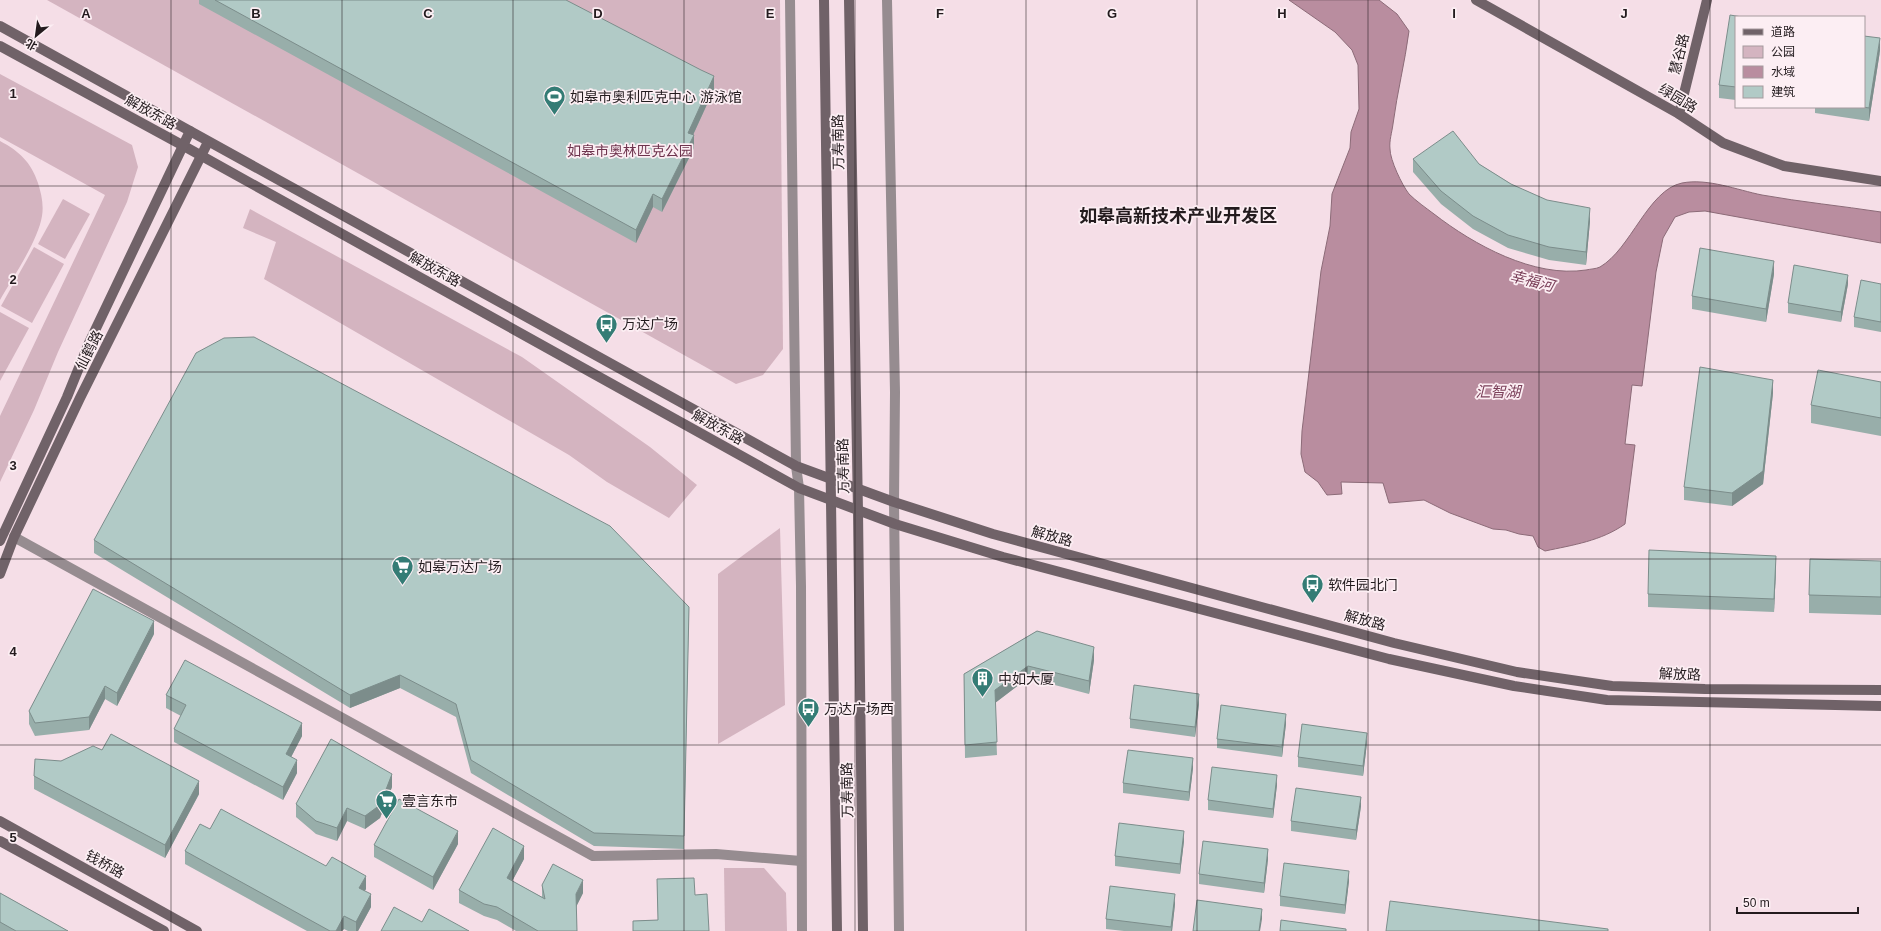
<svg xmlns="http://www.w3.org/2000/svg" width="1881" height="931" font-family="Arial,'Noto Sans SC',sans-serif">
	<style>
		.green { fill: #d4b4c0 }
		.water { fill: #b98d9f; stroke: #8c6b78 }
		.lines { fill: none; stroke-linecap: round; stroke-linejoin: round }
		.street { stroke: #968c90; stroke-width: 10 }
		.secondary { stroke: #706268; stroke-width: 10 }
		.wall { fill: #98aeaa }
		.shaded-wall { fill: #7c8d8b }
		.building { fill: #b1cac6; stroke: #7c8d8b }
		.grid { fill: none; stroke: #231b1e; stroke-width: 1; stroke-opacity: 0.55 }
		.labels { text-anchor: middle; stroke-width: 3.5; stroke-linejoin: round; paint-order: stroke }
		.street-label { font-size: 14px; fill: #231b1e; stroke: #fceef3 }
		.poi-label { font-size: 14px; fill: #231b1e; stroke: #fceef3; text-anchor: start }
		.park-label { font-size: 14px; fill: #6e344e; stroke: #fceef3 }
		.water-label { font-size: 15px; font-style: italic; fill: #7a3f59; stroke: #fceef3 }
		.district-label { font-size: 18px; font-weight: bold; fill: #231b1e; stroke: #fceef3 }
		.grid-label { font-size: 13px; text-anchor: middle; font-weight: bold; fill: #231b1e; stroke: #fceef3; stroke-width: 3.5; stroke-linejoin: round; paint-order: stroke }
	</style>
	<rect width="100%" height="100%" fill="#f5dee7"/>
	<g class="green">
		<polygon points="47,0 780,0 783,349 763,375 736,384"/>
		<polygon points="0,74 132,145 138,167 127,202 58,352 34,410 0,482 0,416 105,195 0,137"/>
		<path d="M0,141C19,151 31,162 38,183C41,193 44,204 42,216C38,241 13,277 0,300Z"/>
		<polygon points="63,199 90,214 65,259 38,244"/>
		<polygon points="250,209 522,357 650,447 697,485 669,518 607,482 569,455 264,279 276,242 243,228"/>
		<polygon points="34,247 64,264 32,323 1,306"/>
		<polygon points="0,312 29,328 0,381"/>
		<polygon points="780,528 785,705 718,744 718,574"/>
		<polygon points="724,868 764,868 786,893 787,931 725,931"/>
	</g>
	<path class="water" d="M1289,0H1379L1397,14L1409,31C1405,62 1397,93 1393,124C1392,132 1389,141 1390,149C1390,160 1402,185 1409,194C1416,201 1426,208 1434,214C1474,245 1534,278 1586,270C1590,269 1596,269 1600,267C1631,249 1648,190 1682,183C1708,178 1737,190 1762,195C1801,202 1842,206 1881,212V243L1705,211L1689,212L1675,217L1663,238L1656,272L1642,386L1632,385L1625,444L1635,445L1625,524C1601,541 1573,545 1545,551L1538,547L1533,536L1519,534L1506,530L1493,529L1450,513L1424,500L1389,503L1383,483L1341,482L1342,494L1327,495L1318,482L1305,472L1301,454L1302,431L1321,271L1330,226L1332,194L1350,148L1351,132L1359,109L1358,65L1352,50L1335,32Z"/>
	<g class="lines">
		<g class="street">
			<polyline points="790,0 796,466 799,488 801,586 802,931"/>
			<polyline points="887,0 895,392 894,502 899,931"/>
			<polyline points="14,537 593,856 716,854 801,861"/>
		</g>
		<g class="secondary">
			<polyline points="824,0 837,931"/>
			<polyline points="849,0 858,511 863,931"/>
			<polyline points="1476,0 1679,114 1723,143 1784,166 1881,181"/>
			<polyline points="0,26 796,466 894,502 993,534 1394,643 1517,672 1612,686 1705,689 1881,690"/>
			<polyline points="0,46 182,145 799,488 895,524 1003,557 1389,659 1514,686 1607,700 1881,706"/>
			<polyline points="1679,114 1707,0"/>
			<polyline points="0,541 67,397 89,343 190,131"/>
			<polyline points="0,574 14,537 80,398 208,142"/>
			<polyline points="0,821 197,931"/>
			<polyline points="0,841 164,931"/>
		</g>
	</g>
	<g class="wall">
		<polygon points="199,0 566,0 714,89 693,135 694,148 662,212 653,207 636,243 199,4"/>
		<polygon points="1736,17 1736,100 1719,98 1719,85"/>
		<polygon points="1880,51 1869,121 1815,113 1815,107 1864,107"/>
		<polygon points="1413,159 1479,164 1511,184 1590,221 1586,265 1549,260 1508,248 1473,229 1441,204 1413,172"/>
		<polygon points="1774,274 1766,322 1692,309 1692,296"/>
		<polygon points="1848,284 1841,322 1788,313 1788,303"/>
		<polygon points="1881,284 1881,332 1854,327 1854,317"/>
		<polygon points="1881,382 1881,436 1811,423 1811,405"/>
		<polygon points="1773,393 1763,484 1732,506 1684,500 1684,487"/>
		<polygon points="94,540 689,607 684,849 594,846 471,773 456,717 400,688 350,708 94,553"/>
		<polygon points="1881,561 1881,615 1809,613 1809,595"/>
		<polygon points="1776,569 1774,612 1648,607 1648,594"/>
		<polygon points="1037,631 1094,660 1089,694 1028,678 995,703 997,755 965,758 964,674"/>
		<polygon points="154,634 117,706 105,699 89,730 35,736 29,724 29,711"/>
		<polygon points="166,695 302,736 291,757 297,773 283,800 174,742 174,729 181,716 166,708"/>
		<polygon points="1199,704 1195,737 1130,728 1130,719"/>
		<polygon points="1286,724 1282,757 1217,748 1217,739"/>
		<polygon points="1367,743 1363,776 1298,767 1298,757"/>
		<polygon points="102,750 199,794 165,858 34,789 34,776 61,761"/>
		<polygon points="1193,768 1189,801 1123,793 1123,783"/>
		<polygon points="1277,785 1273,818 1208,810 1208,800"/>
		<polygon points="392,787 380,818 365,829 347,821 337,841 316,834 296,817 296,804"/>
		<polygon points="1361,806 1356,840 1291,831 1291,821"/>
		<polygon points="210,829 366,889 364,891 371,907 358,931 348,931 344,929 342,931 307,931 185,864 185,851"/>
		<polygon points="1184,841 1180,874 1115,866 1115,856"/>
		<polygon points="458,844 433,890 374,857 374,845"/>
		<polygon points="524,859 512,881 542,897 542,885 583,893 576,907 577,931 516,931 497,920 484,916 459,903 459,890"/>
		<polygon points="1268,859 1264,893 1199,884 1199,874"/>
		<polygon points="657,879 695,895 709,931 633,931 633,921 658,920"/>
		<polygon points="1349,881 1345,914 1280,906 1280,896"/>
		<polygon points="0,893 68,931 0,931"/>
		<polygon points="1175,904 1172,931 1124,931 1106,929 1106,919"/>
	</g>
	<g class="shaded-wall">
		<polygon points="1880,38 1880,51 1869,121 1869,108"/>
		<polygon points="714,76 714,89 688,146 688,133"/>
		<polygon points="694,135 694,148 662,212 662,199"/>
		<polygon points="653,194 653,207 636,243 636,230"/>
		<polygon points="1590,208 1590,221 1586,265 1586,252"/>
		<polygon points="1774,261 1774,274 1766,322 1766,309"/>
		<polygon points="1848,275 1848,284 1841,322 1841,312"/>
		<polygon points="1773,380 1773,393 1763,484 1732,506 1732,493"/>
		<polygon points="1776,556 1776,569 1774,612 1774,599"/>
		<polygon points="154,621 154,634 117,706 117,693"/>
		<polygon points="1094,647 1094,660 1089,694 1089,681"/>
		<polygon points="1028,666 1028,678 995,703 995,690"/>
		<polygon points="400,675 400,688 350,708 350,695"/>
		<polygon points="105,686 105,699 89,730 89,717"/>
		<polygon points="1199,694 1199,704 1195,737 1195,727"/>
		<polygon points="1286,714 1286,724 1282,757 1282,747"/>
		<polygon points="302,723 302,736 286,767 286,754"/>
		<polygon points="1367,733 1367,743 1363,776 1363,766"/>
		<polygon points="1193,758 1193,768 1189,801 1189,792"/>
		<polygon points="297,760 297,773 283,800 283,787"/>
		<polygon points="392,774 392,787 380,818 365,829 365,816"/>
		<polygon points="1277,775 1277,785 1273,818 1273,809"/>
		<polygon points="199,781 199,794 165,858 165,845"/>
		<polygon points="1361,797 1361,806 1356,840 1356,830"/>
		<polygon points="347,808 347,821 337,841 337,828"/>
		<polygon points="458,831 458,844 433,890 433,877"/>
		<polygon points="1184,831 1184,841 1180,874 1180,864"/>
		<polygon points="524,846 524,859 507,891 507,878"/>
		<polygon points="1268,849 1268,859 1264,893 1264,883"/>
		<polygon points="1349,871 1349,881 1345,914 1345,905"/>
		<polygon points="366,876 366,889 359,901 359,888"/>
		<polygon points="583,880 583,893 576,907 576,894"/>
		<polygon points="371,894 371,907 358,931 356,931 356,922"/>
		<polygon points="1175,894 1175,904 1172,931 1171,931"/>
		<polygon points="1262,909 1262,919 1260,931 1259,931"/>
		<polygon points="344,916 344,929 342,931 336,931"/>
	</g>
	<g class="building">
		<polygon points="215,0 566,0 701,70 714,76 688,133 694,135 662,199 653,194 636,230"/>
		<polygon points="1730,15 1742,17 1736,17 1736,87 1719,85"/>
		<polygon points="1864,36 1880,38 1869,108 1863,107 1864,107"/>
		<polygon points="1453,131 1479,164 1511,184 1547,200 1590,208 1586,252 1549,247 1508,235 1473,216 1441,191 1413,159"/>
		<polygon points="1700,248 1774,261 1766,309 1692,296"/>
		<polygon points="1794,265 1848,275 1841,312 1788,303"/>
		<polygon points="1861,280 1881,284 1881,322 1854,317"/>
		<polygon points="254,337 610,526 689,607 684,836 594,833 471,760 456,704 400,675 350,695 94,540 196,353 224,338"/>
		<polygon points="1700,367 1773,380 1763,471 1732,493 1684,487"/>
		<polygon points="1818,370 1881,382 1881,418 1811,405"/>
		<polygon points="1649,550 1776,556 1774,599 1648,594"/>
		<polygon points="1810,559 1881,561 1881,597 1809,595"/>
		<polygon points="93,589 154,621 117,693 105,686 89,717 35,723 29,711"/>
		<polygon points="1037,631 1094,647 1089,681 1028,666 995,690 997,742 965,745 964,674"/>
		<polygon points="185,660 302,723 286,754 297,760 283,787 174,729 186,705 166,695"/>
		<polygon points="1134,685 1199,694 1195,727 1130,719"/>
		<polygon points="1221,705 1286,714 1282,747 1217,739"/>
		<polygon points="1302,724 1367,733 1363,766 1298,757"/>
		<polygon points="111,734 199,781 165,845 34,776 35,759 61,761 93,746 102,750"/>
		<polygon points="331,739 392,774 380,805 365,816 347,808 337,828 316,821 296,804"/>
		<polygon points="1128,750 1193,758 1189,792 1123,783"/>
		<polygon points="1212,767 1277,775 1273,809 1208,800"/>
		<polygon points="1296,788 1361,797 1356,830 1291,821"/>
		<polygon points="399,799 458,831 433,877 374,845"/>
		<polygon points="221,809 326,866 332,857 366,876 359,888 371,894 356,922 344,916 336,931 330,931 185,851 200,824 210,829"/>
		<polygon points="1119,823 1184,831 1180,864 1115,856"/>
		<polygon points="493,828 524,846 507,878 545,899 542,885 553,864 583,880 576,894 577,931 538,931 497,907 484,904 459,890"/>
		<polygon points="1203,841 1268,849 1264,883 1199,874"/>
		<polygon points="1284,863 1349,871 1345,905 1280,896"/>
		<polygon points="694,878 695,895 707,894 709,931 633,931 633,921 658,920 657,879"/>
		<polygon points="1110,886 1175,894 1171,927 1106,919"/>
		<polygon points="0,893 68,931 16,931 0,922"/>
		<polygon points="1197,900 1262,909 1259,931 1193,931"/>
		<polygon points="1390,901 1608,929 1608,931 1386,931"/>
		<polygon points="394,907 422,922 429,909 469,931 381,931"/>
		<polygon points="1281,920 1346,929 1346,931 1280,931"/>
	</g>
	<path class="grid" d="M171,0V931M342,0V931M513,0V931M684,0V931M855,0V931M1026,0V931M1197,0V931M1368,0V931M1539,0V931M1710,0V931M0,186H1881M0,372H1881M0,559H1881M0,745H1881"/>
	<defs>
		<symbol id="stadium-pin" viewBox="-11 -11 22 30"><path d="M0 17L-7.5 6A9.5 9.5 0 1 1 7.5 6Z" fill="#347c75" stroke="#fceef3"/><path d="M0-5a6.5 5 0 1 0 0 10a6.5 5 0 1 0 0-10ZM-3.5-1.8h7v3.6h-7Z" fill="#fff"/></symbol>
		<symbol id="bus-pin" viewBox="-11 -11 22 30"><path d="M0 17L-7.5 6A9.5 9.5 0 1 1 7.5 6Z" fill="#347c75" stroke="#fceef3"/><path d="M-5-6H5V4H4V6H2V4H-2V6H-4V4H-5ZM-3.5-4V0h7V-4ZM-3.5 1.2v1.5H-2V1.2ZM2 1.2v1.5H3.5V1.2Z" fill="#fff"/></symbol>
		<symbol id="supermarket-pin" viewBox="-11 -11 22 30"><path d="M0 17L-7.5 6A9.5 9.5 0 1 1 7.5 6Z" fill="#347c75" stroke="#fceef3"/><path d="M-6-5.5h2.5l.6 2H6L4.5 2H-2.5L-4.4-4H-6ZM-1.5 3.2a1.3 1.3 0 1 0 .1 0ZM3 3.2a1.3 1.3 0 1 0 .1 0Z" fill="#fff"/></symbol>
		<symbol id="building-pin" viewBox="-11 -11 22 30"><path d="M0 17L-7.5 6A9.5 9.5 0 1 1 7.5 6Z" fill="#347c75" stroke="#fceef3"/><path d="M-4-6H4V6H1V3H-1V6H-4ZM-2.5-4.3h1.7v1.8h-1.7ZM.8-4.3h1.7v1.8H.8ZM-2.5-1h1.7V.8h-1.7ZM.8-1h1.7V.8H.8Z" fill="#fff"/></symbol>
	</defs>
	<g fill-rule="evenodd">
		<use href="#stadium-pin" x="542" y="84" width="25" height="34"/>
		<use href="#bus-pin" x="594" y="312" width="25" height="34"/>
		<use href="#supermarket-pin" x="390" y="554" width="25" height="34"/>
		<use href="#bus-pin" x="1300" y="572" width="25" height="34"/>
		<use href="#building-pin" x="970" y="666" width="25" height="34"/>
		<use href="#bus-pin" x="796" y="696" width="25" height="34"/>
		<use href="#supermarket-pin" x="374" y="788" width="25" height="34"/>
	</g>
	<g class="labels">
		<g class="street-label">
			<text transform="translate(1679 54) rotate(-76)" y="5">慧谷路</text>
			<text transform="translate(1678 98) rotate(31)" y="5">绿园路</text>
			<text transform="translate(151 112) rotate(29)" y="5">解放东路</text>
			<text transform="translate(838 142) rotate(-91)" y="5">万寿南路</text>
			<text transform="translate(435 269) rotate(29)" y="5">解放东路</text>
			<text transform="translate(89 350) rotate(-63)" y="5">仙鹤路</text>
			<text transform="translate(718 427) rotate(29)" y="5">解放东路</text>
			<text transform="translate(843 466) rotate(-91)" y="5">万寿南路</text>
			<text transform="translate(1052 536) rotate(15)" y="5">解放路</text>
			<text transform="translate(1365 620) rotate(15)" y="5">解放路</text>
			<text transform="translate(1680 674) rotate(2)" y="5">解放路</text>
			<text transform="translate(847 790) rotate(-91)" y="5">万寿南路</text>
			<text transform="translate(105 864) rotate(29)" y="5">钱桥路</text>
		</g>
		<g class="poi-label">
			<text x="570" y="102">如皋市奥利匹克中心 游泳馆</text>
			<text x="622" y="329">万达广场</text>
			<text x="418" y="572">如皋万达广场</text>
			<text x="1328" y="590">软件园北门</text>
			<text x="998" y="684">中如大厦</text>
			<text x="824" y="714">万达广场西</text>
			<text x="402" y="806">壹言东市</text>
		</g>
		<g class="park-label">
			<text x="630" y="156">如皋市奥林匹克公园</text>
		</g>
		<g class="water-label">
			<text transform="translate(1532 281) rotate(14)" y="5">幸福河</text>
			<text x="1498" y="397">汇智湖</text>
		</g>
		<g class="district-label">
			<text x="1178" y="222">如皋高新技术产业开发区</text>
		</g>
	</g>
	<g class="grid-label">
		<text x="86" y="18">A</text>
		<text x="256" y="18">B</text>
		<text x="428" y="18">C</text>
		<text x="598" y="18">D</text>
		<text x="770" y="18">E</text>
		<text x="940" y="18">F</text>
		<text x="1112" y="18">G</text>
		<text x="1282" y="18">H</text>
		<text x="1454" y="18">I</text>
		<text x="1624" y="18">J</text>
		<text x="13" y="98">1</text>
		<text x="13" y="284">2</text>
		<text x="13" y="470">3</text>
		<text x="13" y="656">4</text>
		<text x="13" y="842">5</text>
	</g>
	<rect x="1735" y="16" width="130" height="92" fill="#fceef3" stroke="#a59a9e"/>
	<rect x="1743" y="29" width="20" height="6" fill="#706268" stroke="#a59a9e"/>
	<text x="1771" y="36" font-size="12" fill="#231b1e">道路</text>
	<rect x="1743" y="46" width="20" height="12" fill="#d4b4c0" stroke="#a59a9e"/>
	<text x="1771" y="56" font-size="12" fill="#231b1e">公园</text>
	<rect x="1743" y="66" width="20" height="12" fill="#b98d9f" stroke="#a59a9e"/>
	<text x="1771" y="76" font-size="12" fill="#231b1e">水域</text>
	<rect x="1743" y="86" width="20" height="12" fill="#b1cac6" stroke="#a59a9e"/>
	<text x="1771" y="96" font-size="12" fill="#231b1e">建筑</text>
	<g transform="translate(36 36) rotate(209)" stroke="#fceef3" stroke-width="3" paint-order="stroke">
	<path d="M0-3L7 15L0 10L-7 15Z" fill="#231b1e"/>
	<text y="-6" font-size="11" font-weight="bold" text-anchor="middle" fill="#231b1e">北</text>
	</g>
	<path d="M1737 907v6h121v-6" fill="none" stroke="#231b1e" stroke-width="2"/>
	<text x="1743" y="907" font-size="12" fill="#231b1e" stroke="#fceef3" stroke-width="3" paint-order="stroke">50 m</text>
</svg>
